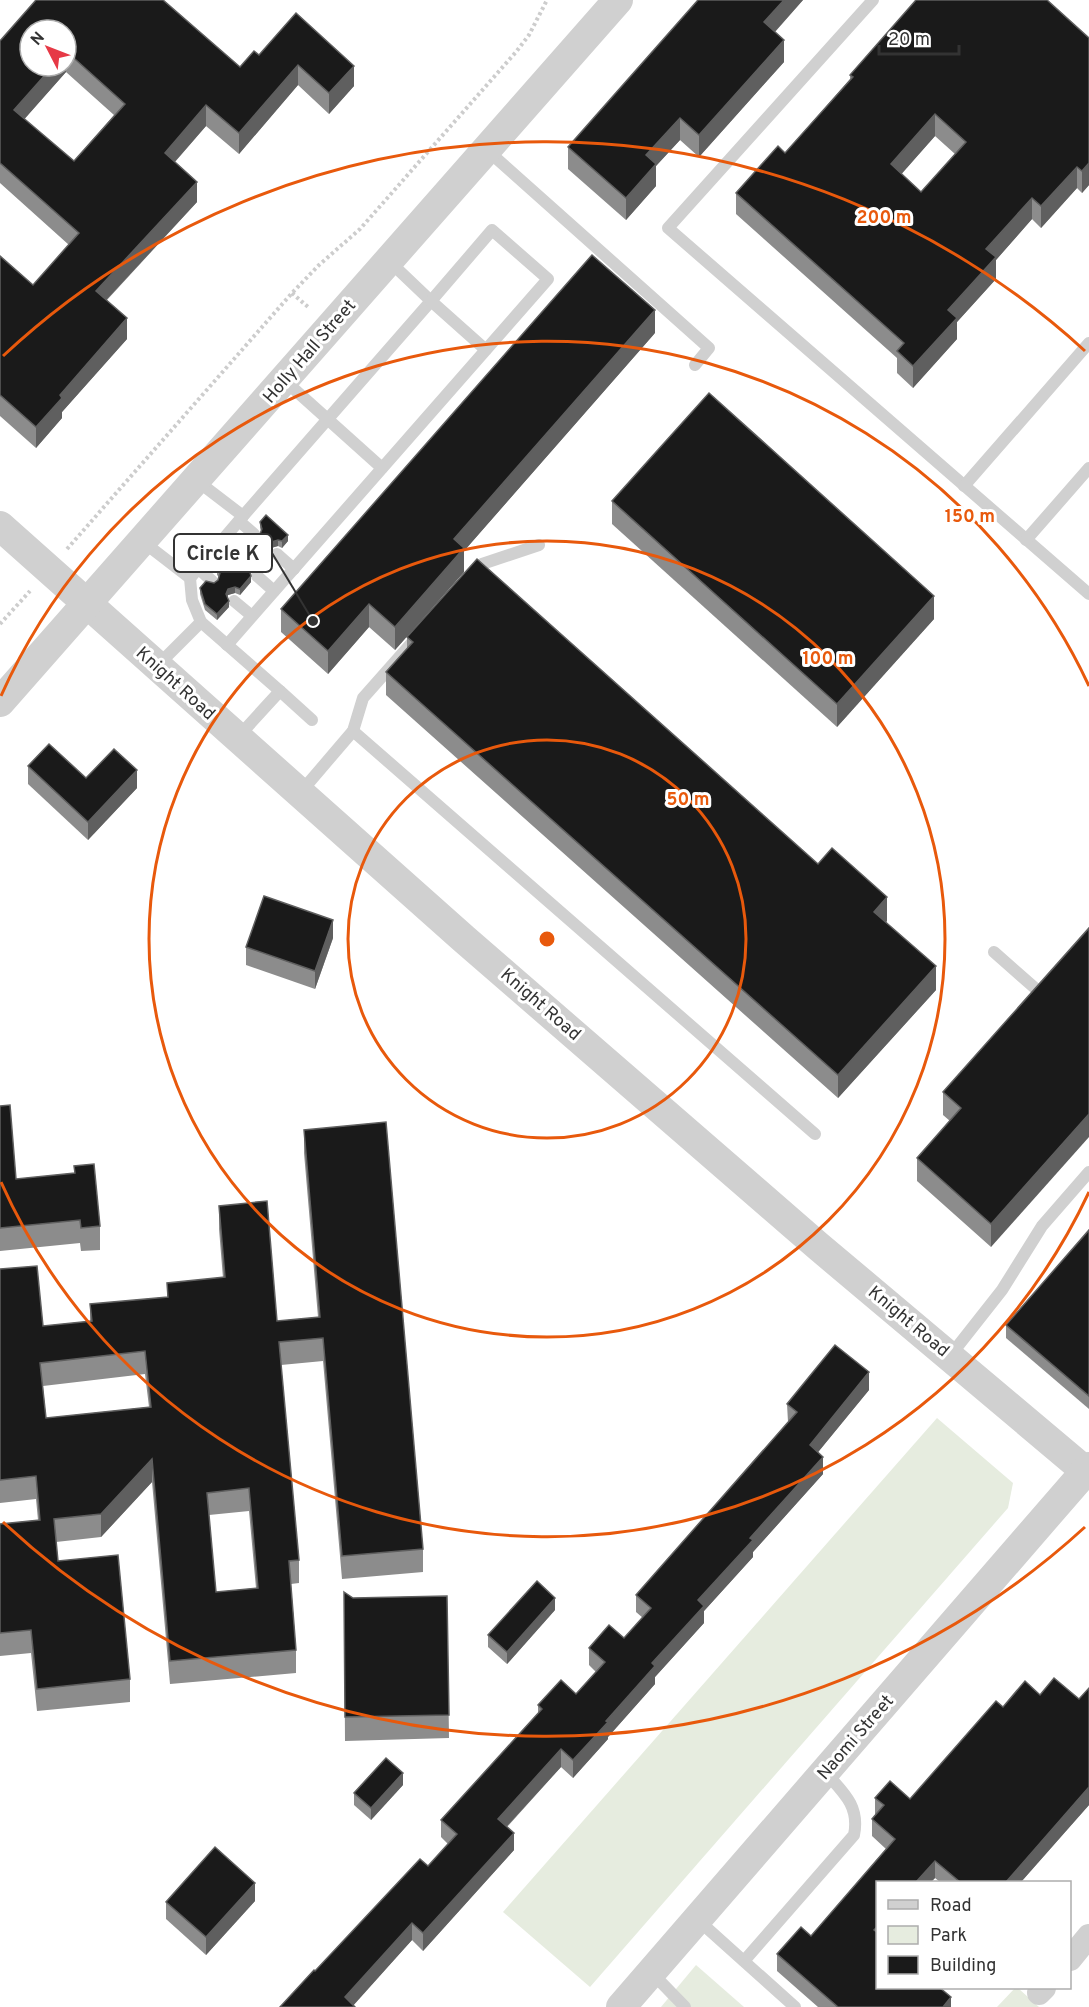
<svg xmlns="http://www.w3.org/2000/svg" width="1089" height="2007" font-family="Overpass,sans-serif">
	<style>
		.green { fill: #e6ecdf }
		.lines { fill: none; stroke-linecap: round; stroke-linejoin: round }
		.path { stroke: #cdcdcd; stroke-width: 4; stroke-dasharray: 3 3; stroke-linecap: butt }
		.service { stroke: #d0d0d0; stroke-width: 12 }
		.minor { stroke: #d0d0d0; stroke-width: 24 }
		.tertiary { stroke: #d0d0d0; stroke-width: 30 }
		.wall { fill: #8c8c8c; fill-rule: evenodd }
		.shaded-wall { fill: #5f5f5f }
		.building { fill: #1a1a1a; stroke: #5f5f5f; stroke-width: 1.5; fill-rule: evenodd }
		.ring { fill: none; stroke: #e8590c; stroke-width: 3 }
		.labels { text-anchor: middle; stroke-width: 6; stroke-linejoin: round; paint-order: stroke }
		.street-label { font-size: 18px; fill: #333; stroke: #fff }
		.centre { fill: #e8590c; stroke: #fff; stroke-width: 3 }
		.ring-label { font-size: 18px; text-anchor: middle; font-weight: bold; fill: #e8590c; stroke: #fff; stroke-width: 6; stroke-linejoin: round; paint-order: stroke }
		.leader { fill: none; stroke: #333; stroke-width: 2 }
		.callout-dot { fill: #333; stroke: #fff; stroke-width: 2 }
		.callout { fill: #fff; stroke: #333; stroke-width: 2 }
		.callout-label { font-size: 20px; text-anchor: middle; font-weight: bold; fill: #333 }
	</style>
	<rect width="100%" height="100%" fill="#fff"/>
	<g class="green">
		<polygon points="937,1418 1013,1483 1008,1508 590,1987 503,1912"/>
		<polygon points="696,1965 744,2007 661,2007"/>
		<polygon points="1015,1988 1018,1988 1039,2007 997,2007"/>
	</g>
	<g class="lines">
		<g class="path">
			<polyline points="292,293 308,307"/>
			<polyline points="67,549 292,293 319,265 360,229 516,52 529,35 547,0"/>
			<polyline points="0,624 30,591"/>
		</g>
		<g class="service">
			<polyline points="873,0 668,228 1089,594"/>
			<polyline points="487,150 709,348 695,365"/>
			<polyline points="284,380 382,468"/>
			<polyline points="964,486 1089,343"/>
			<polyline points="243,516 431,301 389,261"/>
			<polyline points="239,521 254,534"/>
			<polyline points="1026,540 1089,468"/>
			<polyline points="142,541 190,578 243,516 196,480"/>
			<polyline points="220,543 234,556"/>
			<polyline points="277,554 294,569"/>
			<polyline points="198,568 212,581"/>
			<polyline points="257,576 274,591"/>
			<polyline points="471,576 482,564 539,545"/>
			<polyline points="190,578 192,600 201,622"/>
			<polyline points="234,601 252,616"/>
			<polyline points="227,645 548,279 492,230 431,301 486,350"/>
			<polyline points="158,665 201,622 280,691 238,737"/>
			<polyline points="280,691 312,720"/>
			<polyline points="353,731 815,1134"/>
			<polyline points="300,793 353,731 363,698 417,637"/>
			<polyline points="994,952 1036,989"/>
			<polyline points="950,1356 1002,1290 1042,1226 1089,1172"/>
			<polyline points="698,1920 795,2007"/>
			<path d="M744,1961L854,1835C860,1806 843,1792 825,1772"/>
			<polyline points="652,1973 685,2007"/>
		</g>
		<g class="minor">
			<polyline points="1070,1959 1089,1936"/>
			<polyline points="1039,1993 1044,1988"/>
		</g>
		<g class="tertiary">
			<polyline points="0,526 464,939 818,1246 1089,1474"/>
			<polyline points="0,702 618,0"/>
			<polyline points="621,2007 1089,1467"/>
		</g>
	</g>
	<g class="wall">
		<polygon points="698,0 803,0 775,32 784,62 699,157 680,140 656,166 656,186 626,220 568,169 568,147"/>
		<path d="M296,13L354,86L329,114L298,85L239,154L206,126L175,162L197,202L107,300L127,339L62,412V418L36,448L0,416V256L33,285L69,245L0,183V41L240,67L259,55ZM66,72L114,115L74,161L24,119Z"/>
		<path d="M1089,38V185L1082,193L1077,188L1041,228L1032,219L996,260V279L957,322V339L913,388L897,373V358L736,214V193L785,153L850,79V75ZM935,136L955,154L921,192L901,174Z"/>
		<polygon points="655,333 464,551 464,572 395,650 369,627 328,674 281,632 281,609"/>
		<polygon points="612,501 934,619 837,727 612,524"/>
		<polygon points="260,522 288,541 282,548 278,546 271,548 270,550 271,560 262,570 258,568 251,570 250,572 251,582 240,595 235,593 228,595 227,597 229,607 217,620 205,610 200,594 200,588 214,583 218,580 219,577 217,575 217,569 240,555 241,552 240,550 240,544 253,536 260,534 261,531 260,528"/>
		<polygon points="407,637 818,864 887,921 886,922 936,990 838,1098 386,695 386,672 407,649"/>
		<polygon points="28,766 137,788 88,840 28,784"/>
		<polygon points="1089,928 991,1247 917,1181 917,1158 950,1121 943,1115 943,1092"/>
		<polygon points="333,938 315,989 246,965 246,947"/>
		<polygon points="0,1106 16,1179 74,1173 74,1166 100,1226 100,1250 81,1251 80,1243 0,1251"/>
		<path d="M304,1130L423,1549V1572L342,1579L323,1361L281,1365L299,1560V1583L291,1584L296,1650V1673L170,1684L152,1482L101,1537L56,1542L58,1561L130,1679V1702L37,1711L31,1653L0,1656V1524L38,1520L36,1499L0,1503V1269L43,1326L90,1321V1304L167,1297V1283L223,1278L219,1229V1206L277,1321L318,1317L304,1153ZM145,1374L149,1407L46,1418L43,1386ZM249,1511L256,1588L216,1592L209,1515Z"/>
		<polygon points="1089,1230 1089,1409 1006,1338 1006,1325"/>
		<polygon points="869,1390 818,1452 823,1474 753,1552 753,1557 704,1611 704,1623 655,1677 655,1684 608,1737 608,1739 573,1778 561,1767 507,1827 514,1850 423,1951 412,1940 353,2005 315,1971 428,1866 448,1844 441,1837 441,1820 538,1713 538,1705 576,1694 596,1672 589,1665 589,1648 624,1638 643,1618 636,1612 636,1595 788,1422 787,1404"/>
		<polygon points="344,1592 353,1598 447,1596 449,1738 345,1741"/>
		<polygon points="555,1610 507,1664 488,1647 488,1635"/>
		<polygon points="1089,1688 1089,1805 1021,1882 940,1882 935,1878 931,1882 878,1882 878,1988 951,2007 818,2007 777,1971 777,1954 811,1936 886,1849 872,1836 872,1819 875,1815 875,1798 910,1799 1003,1707 1040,1695 1079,1699"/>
		<polygon points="403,1785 371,1820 354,1805 354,1793"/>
		<polygon points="255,1901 206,1955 166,1919 166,1902"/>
	</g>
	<g class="shaded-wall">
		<polygon points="784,0 803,0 764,44 764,22"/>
		<polygon points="784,40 784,62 699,157 699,135"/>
		<polygon points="66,51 66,72 14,131 14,110 53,66 66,66"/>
		<polygon points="298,65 298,85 239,154 239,133"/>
		<polygon points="354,66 354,86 329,114 329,93"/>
		<polygon points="206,105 206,126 165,173 165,153"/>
		<polygon points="935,114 935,136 891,186 891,164"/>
		<polygon points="680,118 680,140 656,166 656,186 626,220 626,198 646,155"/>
		<polygon points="1089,163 1089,185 1082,193 1082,171"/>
		<polygon points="1077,167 1077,188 1041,228 1041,206"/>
		<polygon points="197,182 197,202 96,311 96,291"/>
		<polygon points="1032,198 1032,219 996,260 996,279 957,322 957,339 913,388 913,366 986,249"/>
		<polygon points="655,310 655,333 464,551 464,572 395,650 395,627 454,539"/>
		<polygon points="127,318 127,339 62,412 62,418 36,448 36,427 60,395"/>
		<polygon points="288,535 288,541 282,548 282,541"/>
		<polygon points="278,540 278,546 271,548 269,553 269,547 271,542"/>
		<polygon points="271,554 271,560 262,570 262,564"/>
		<polygon points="258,562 258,568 251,570 249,575 249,569 251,564"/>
		<polygon points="251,576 251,582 240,595 240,589"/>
		<polygon points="235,587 235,593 228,595 226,600 226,594 228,589"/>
		<polygon points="934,596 934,619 837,727 837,704"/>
		<polygon points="229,601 229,607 217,620 217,614"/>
		<polygon points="369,604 369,627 328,674 328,651"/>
		<polygon points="137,770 137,788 88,840 88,822"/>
		<polygon points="887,897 887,921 874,935 874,912"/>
		<polygon points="333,920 333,938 315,989 315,971"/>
		<polygon points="936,966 936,990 838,1098 838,1075"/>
		<polygon points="1089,1114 1089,1137 991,1247 991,1224"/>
		<polygon points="869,1372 869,1390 810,1462 810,1445"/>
		<polygon points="823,1457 823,1474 753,1552 753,1557 704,1611 704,1623 655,1677 655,1684 608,1737 608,1739 573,1778 573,1760 606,1721 698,1600 750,1538"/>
		<polygon points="152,1459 152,1482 101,1537 101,1514"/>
		<polygon points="555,1598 555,1610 507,1664 507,1652"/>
		<polygon points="561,1749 561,1767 498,1836 498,1819"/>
		<polygon points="403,1773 403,1785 371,1820 371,1808"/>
		<polygon points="1089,1787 1089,1805 1021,1882 1006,1882"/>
		<polygon points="514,1833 514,1850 423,1951 423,1933"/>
		<polygon points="935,1861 935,1878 931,1882 916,1882"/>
		<polygon points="255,1883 255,1901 206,1955 206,1937"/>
		<polygon points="412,1923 412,1940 352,2007 345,1997"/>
		<polygon points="951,1997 951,2007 943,2007"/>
	</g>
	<g class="building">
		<path d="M36,0H163L240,67L254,51L259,55L296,13L354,66L329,93L298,65L239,133L206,105L165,153L197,182L96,291L127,318L60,395L62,398L36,427L0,395V256L33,285L79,233L0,163V41ZM30,30H66V51L125,104L74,161L14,110L53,66H30Z"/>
		<polygon points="698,0 784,0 764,22 784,40 699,135 680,118 646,155 656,164 626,198 568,147"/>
		<path d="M916,0H1047L1089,38V163L1082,171L1077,167L1041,206L1032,198L986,249L996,257L948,310L957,318L913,366L897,351L904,343L736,193L778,146L785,153L853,77L850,75ZM935,114L966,142L921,192L891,164Z"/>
		<polygon points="592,255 655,310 454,539 464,548 395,627 369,604 328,651 281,609"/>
		<polygon points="709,393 934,596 837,704 612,501"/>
		<polygon points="266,515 288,535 282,541 278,540 271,542 269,547 271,554 262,564 258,562 251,564 249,569 251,576 240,589 235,587 228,589 226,594 229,601 217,614 205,604 200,588 206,581 214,583 218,580 220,573 217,569 229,556 236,558 240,555 242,548 240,544 249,534 253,536 260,534 262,529 260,522"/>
		<polygon points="477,559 818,864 832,848 887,897 874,912 936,966 838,1075 386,672 413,642 407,637"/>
		<polygon points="49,744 86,778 114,749 137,770 88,822 28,766"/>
		<polygon points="264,896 333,920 315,971 246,947"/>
		<polygon points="1089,928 1089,1114 991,1224 917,1158 961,1108 943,1092"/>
		<polygon points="10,1105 16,1179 75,1173 74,1166 94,1164 100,1226 81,1228 80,1220 0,1228 0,1106"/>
		<path d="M386,1122L423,1549L342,1556L323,1338L279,1342L299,1560L289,1561L296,1650L170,1661L152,1459L101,1514L54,1519L58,1561L118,1555L130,1679L37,1689L31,1630L0,1633V1524L40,1520L36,1476L0,1480V1269L37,1266L43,1326L92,1321L90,1304L168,1297L167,1283L225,1277L219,1206L267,1201L277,1321L320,1317L304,1130ZM145,1351L151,1407L46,1418L40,1363ZM249,1488L258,1588L216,1592L207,1493Z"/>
		<polygon points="1089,1230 1089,1396 1006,1325"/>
		<polygon points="835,1345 869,1372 810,1445 823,1457 750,1538 753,1540 698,1600 704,1606 652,1663 655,1666 606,1721 608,1722 573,1760 561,1749 498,1819 514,1833 423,1933 412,1923 345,1997 355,2007 280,2007 314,1970 315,1971 420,1859 428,1866 457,1834 441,1820 542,1709 538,1705 561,1680 576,1694 605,1662 589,1648 609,1625 624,1638 651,1608 636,1595 797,1412 787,1404"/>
		<polygon points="537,1581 555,1598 507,1652 488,1635"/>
		<polygon points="344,1592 353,1598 447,1596 449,1715 345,1717"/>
		<polygon points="1054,1678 1079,1699 1089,1688 1089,1787 1006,1882 960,1882 935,1861 916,1882 878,1882 878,1926 874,1930 878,1933 878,1988 940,1988 951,1997 943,2007 838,2007 777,1954 801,1927 811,1936 895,1839 872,1819 884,1805 875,1798 890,1781 910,1799 996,1701 1003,1707 1025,1681 1040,1695"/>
		<polygon points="386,1758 403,1773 371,1808 354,1793"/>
		<polygon points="215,1847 255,1883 206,1937 166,1902"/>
	</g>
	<g class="ring">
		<circle cx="547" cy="939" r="199"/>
		<circle cx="547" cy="939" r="398"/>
		<path d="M1089 1192A598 598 0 0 1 1 1182M1 696A598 598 0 0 1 1089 686"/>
		<path d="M1085 1527A797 797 0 0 1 3 1522M3 356A797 797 0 0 1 1085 351"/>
	</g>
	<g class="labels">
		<g class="street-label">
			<text transform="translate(309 351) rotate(-49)" y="6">Holly Hall Street</text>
			<text transform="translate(176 683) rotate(42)" y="6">Knight Road</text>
			<text transform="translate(541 1004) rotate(41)" y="6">Knight Road</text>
			<text transform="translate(909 1321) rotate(40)" y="6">Knight Road</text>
			<text transform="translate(855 1737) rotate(-49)" y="6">Naomi Street</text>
		</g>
	</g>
	<circle cx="547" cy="939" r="9" class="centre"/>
	<g class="ring-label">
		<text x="884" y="223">200 m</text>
		<text x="970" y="522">150 m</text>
		<text x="828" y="664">100 m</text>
		<text x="688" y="805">50 m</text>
	</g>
	<path class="leader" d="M313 621L272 553"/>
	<circle class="callout-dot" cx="313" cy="621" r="6"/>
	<rect class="callout" x="174" y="534" width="98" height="38" rx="6"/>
	<g class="callout-label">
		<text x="223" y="560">Circle K</text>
	</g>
	<rect x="876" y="1881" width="195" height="108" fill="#ffffff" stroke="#adadad" stroke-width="1.5"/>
	<rect x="888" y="1900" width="30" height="9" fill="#d0d0d0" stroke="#adadad" stroke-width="1.5"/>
	<text x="930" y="1911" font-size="18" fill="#333333">Road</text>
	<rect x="888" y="1926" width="30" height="18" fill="#e6ecdf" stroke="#adadad" stroke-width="1.5"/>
	<text x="930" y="1941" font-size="18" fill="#333333">Park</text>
	<rect x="888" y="1956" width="30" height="18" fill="#1a1a1a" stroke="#adadad" stroke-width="1.5"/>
	<text x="930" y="1971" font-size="18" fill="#333333">Building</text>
	<g transform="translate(48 48) rotate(312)"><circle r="28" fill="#ffffff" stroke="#adadad" stroke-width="1.5"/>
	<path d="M0-4.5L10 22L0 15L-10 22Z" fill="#e63946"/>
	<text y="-9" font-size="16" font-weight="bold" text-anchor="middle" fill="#333333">N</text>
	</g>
	<path d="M879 45v9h80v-9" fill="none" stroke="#333333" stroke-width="3"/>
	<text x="888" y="45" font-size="18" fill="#333333" stroke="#ffffff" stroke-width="4.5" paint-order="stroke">20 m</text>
</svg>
